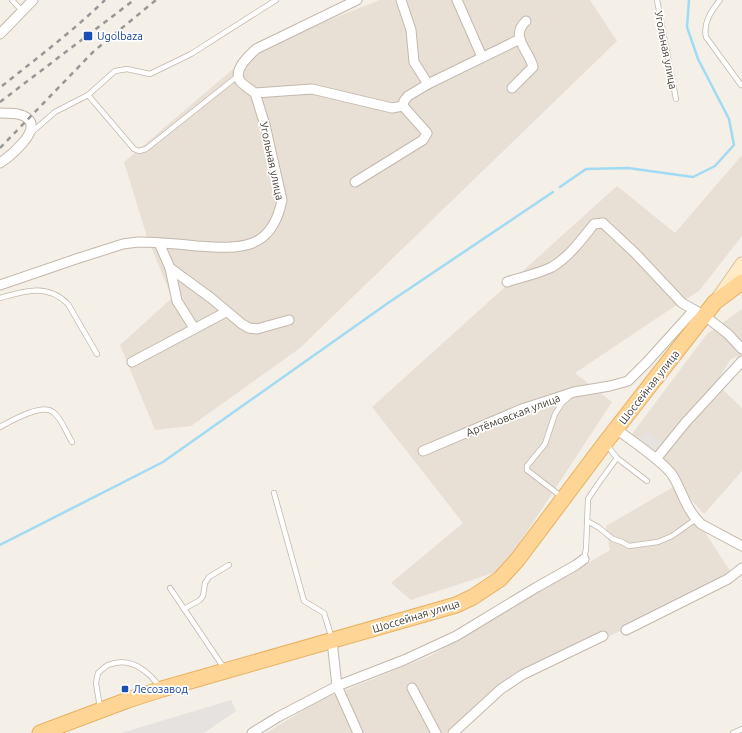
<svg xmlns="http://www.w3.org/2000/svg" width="742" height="733" font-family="Ubuntu,sans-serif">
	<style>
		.residential { fill: #e8e0d5 }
		.parking { fill: #e5e2df }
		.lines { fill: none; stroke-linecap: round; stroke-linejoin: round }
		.stream { stroke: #a1dbf3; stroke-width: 2.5 }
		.service-casing { stroke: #c3b8ac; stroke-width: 6 }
		.minor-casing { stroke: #c3b8ac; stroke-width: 11 }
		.secondary-casing { stroke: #d9c097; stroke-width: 15 }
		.primary-casing { stroke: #e8b161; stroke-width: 17 }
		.service { stroke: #fff; stroke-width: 4.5 }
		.minor { stroke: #fff; stroke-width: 9 }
		.secondary { stroke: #ffebc6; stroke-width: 13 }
		.primary { stroke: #ffd595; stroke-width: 15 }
		.rail { stroke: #979797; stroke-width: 2.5; stroke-dasharray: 5 5; stroke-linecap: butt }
		.transit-dot { fill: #1a4fb4; stroke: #fff; stroke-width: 1.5 }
		.labels { text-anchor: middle; stroke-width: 3.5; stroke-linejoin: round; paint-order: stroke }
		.transit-label { font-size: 11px; fill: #164399; stroke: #fff; text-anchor: start }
		.street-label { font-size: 11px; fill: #473f36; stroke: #fff }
	</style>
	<rect width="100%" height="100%" fill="#f4efe7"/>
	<g class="residential">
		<polygon points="380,0 590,0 617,41 300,348 191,426 155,430 120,345 172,298 147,237 124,162 259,47"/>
		<polygon points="742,155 742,236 699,291 666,312 575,373 612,402 502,570 411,600 391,583 463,523 372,407 617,186 675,233"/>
		<polygon points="742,309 742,355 731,359 716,383 742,408 742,471 704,514 632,434 707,334"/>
		<polygon points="675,486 734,577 498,689 446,733 266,733 318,701 430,656 610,550 606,526"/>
	</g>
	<g class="parking">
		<polygon points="647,430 663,443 654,454 638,441"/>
		<polygon points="231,700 236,711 204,733 121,733"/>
	</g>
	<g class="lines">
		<g class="stream">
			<polyline points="560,187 586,169 628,168 693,177 715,166 734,145 729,119 698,59 687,27 689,0"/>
			<polyline points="0,545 163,462 388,303 553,192"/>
		</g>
		<defs>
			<g id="service">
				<polyline points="12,0 22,11"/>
				<polyline points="657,0 676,99"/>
				<path d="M720,0C711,11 703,23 706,37L741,85"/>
				<polyline points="88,95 134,149 139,151 146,149 239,75"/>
				<polyline points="32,132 55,112 88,95 115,71 127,69 150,74 191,54 276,0"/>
				<path d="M0,298C25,291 47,283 68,304L97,354"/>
				<path d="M0,427C11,421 42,403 53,412C61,417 67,434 72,442"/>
				<polyline points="606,444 617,458 647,481"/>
				<polyline points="274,493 304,601 324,613 332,639"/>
				<polyline points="562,497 527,470 527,466 545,444 555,414 562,403 571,395"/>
				<polyline points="587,521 598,527 613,539 622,542 629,546 658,542 672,536 696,519"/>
				<polyline points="584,559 586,549 588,499 598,484 617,458"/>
				<polyline points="170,588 224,668"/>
				<polyline points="184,609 200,600 203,596 205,583 209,577 229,565"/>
				<path d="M100,708L96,683L98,673C101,671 104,667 108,665C130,656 148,671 160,687"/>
				<polyline points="733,733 742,729"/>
			</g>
			<g id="minor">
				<polyline points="401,0 411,30 414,62 428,84"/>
				<polyline points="457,0 482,57"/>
				<polyline points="0,34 33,0"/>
				<path d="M512,88L533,67C529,50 509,37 526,21"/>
				<polyline points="403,106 404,101 408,96 428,84 520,39"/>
				<path d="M0,113C9,114 20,112 27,118C43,130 9,157 0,163"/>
				<path d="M355,182L423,140L427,133L403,106L392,108L312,89L255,93C251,90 243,85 240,81C233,69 249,56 256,49L357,0"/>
				<polyline points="159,243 170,268 211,298 242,324 249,328 257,329 289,320"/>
				<polyline points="170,268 177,301 194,328"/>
				<path d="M507,282C521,277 538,274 552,267C569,257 582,239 594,224L603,223L635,253L682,303L705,316L728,334L742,349"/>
				<path d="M0,285L76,259L123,244L138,242C158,242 177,244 197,246C240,249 272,251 282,200L265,125L255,93"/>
				<polyline points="132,362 226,312"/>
				<path d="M616,429C631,440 664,462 673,476C683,493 686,510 701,524L742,546"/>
				<polyline points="423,451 522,409 574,392 610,386 628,381 647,362 694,310"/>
				<polyline points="656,459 686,422 742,361"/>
				<polyline points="626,630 728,579 742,568"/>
				<polyline points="332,641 337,686 358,733"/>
				<polyline points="412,688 436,733"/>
				<polyline points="252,733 278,717 337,686 404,660 456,636 537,587 576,565 584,559"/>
				<polyline points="453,733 501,689 522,675 603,636"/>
			</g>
			<polyline id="secondary" points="719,297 742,264"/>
			<polyline id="primary" points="40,733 128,700 162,689 456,605 473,597 500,579 518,559 605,443 715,302 742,282"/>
		</defs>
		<use href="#service" class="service-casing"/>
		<use href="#minor" class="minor-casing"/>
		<use href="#secondary" class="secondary-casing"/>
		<use href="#primary" class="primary-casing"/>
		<use href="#service" class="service"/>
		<use href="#minor" class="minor"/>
		<use href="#secondary" class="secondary"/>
		<use href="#primary" class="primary"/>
		<g class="rail">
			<path d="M2,86C37,58 73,31 105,0"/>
			<polyline points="0,102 134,0"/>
			<polyline points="0,148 94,51 156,0"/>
		</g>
	</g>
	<g class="transit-dot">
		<rect x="83" y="31" width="10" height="10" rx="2"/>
		<rect x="121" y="685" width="8" height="8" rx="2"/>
	</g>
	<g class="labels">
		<g class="transit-label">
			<text x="97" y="40">Ugolbaza</text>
			<text x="133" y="693">Лесозавод</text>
		</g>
		<g class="street-label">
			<text transform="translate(666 50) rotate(79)" y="4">Угольная улица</text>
			<text transform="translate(272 161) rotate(78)" y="4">Угольная улица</text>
			<text transform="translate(649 387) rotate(-52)" y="4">Шоссейная улица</text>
			<text transform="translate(513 415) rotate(-21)" y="4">Артёмовская улица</text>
			<text transform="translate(416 616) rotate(-17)" y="4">Шоссейная улица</text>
		</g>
	</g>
</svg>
